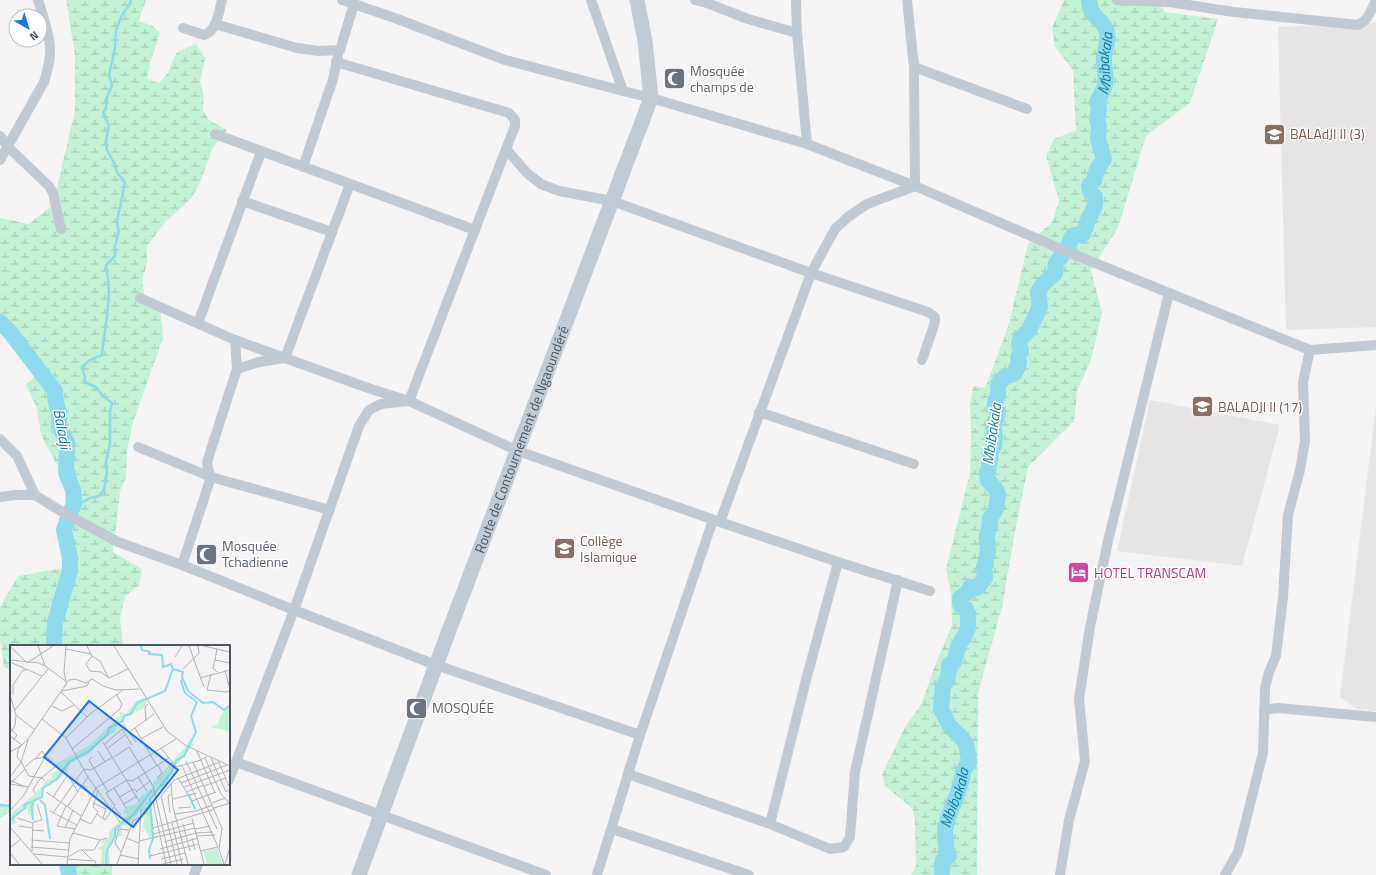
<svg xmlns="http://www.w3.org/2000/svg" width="1376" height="875" font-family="'Titillium Web',sans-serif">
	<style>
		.education { fill: #e6e4e5 }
		.wetland { fill: url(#wetland-marsh) }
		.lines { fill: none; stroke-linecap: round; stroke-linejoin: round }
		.stream { stroke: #90daee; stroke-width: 2.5 }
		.river { stroke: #90daee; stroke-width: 16 }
		.street { stroke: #c1cad2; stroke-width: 10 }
		.secondary { stroke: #c1cbd6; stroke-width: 15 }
		.labels { text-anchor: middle; stroke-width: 3; stroke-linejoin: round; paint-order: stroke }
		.worship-label { font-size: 14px; fill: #5b616d; stroke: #fff; text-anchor: start }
		.education-label { font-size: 14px; fill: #785e54; stroke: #fff; text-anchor: start }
		.street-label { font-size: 14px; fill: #4a5661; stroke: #fff }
		.hotel-label { font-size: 14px; fill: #b23c85; stroke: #fff; text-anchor: start }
		.water-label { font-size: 15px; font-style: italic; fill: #0c7c9b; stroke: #fff }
		.inset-river { fill: none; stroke: #90daee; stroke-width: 2 }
		.inset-road { fill: none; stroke: #b1b4b9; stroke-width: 1 }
		.view { fill: #1a73e8; fill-opacity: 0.15; stroke: #1a73e8; stroke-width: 2 }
		.inset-edge { fill: none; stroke: #4a5661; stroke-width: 2 }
	</style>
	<defs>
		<pattern id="wetland-marsh" width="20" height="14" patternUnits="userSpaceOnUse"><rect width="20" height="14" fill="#c3f1d5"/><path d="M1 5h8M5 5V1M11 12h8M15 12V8" fill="none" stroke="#a0c6b0"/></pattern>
	</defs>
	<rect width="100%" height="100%" fill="#f5f3f3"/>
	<g class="education">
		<polygon points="1376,23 1376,327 1286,330 1278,27"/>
		<polygon points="1150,400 1280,425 1242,566 1117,551"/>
		<polygon points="1376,406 1376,711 1357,709 1340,697"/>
	</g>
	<g class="wetland">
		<polygon points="66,0 146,0 139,21 153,26 160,33 151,60 147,79 159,83 168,73 177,52 196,44 205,58 200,82 204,96 203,110 209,120 227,130 212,149 200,183 192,197 178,211 167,220 147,246 147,262 142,282 145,297 160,309 163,338 132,425 127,451 126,477 120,492 113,552 142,569 139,585 125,597 120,618 123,646 11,646 11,670 4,667 0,641 0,607 18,576 69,567 72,558 72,537 76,504 66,478 53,458 41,435 37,408 26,385 37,375 28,357 0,330 0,218 29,224 53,205 75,110 75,55"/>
		<polygon points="1064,0 1156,0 1165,12 1218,19 1190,103 1146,136 1118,228 1091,270 1102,313 1091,360 1077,391 1074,421 1028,467 1016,526 1002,607 978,693 977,875 911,875 916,866 915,820 912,808 885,786 882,774 905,727 921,705 937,660 952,626 951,592 946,569 970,473 971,435 970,406 973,386 985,388 1008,327 1028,244 1052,222 1059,201 1046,156 1054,139 1076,130 1073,70 1055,47 1052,28"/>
		<polygon points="0,805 11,807 11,813 8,813 0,818"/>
		<polygon points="59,864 112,864 112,875 64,875"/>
	</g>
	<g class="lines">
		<g class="stream">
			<path d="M74,504L81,503L90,498L99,496L104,490L107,473L106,462L110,443V412L112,403L103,396L96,387L84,382L85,377L82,367L90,360L102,355C105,322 113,298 106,265L115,256V246L119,231L117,224L118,216L125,183L117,172L114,163L107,150L106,142L109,125L103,113L106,108L107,97L112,86L109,75L115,48L116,30L122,15L130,4L131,0"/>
			<polyline points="0,805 11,806"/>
		</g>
		<g class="river">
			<polyline points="0,322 10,332 55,391 56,403 59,413 59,426 67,442 66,444 67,451 66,472 73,490 74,504 69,515 64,530 70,558 70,570 55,622 54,646"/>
			<polyline points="67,864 69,875"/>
			<path id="s1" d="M942,875L943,860L949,856L946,852C948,845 944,837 945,830C948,812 958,797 962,779C963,776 962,773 964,770C965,767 968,765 969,762L966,743L949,725L941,709L943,686L947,681L949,670V665L954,662L958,648L961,641L965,636L968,628V615L966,609L960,604V598L969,591L970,587L977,588L985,578C985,571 981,569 986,564C985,559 987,555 988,551C988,546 986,540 987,535C988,529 992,525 990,519L996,509L998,495L997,491L988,480L987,473L989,467L991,451L994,446L995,437L993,425L998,414L995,408V402L998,395V384L1006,376L1014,374L1017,369L1016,368L1019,364L1018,357L1021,351L1019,344L1020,339L1029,330L1040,307L1038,292L1043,284L1055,273L1056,263L1069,246L1071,238L1074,235H1082L1086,227L1087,222L1095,206V197L1090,191L1089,185L1094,181L1097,169L1104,159L1098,139L1099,126L1097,119L1099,108L1097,102C1100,96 1104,91 1105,85C1107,75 1103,66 1104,57C1105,47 1110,39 1106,29C1100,17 1090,18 1089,0"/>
		</g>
		<g class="street">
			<polyline points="342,0 392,17 505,60 623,91 651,98 807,144 915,186 1068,252 1310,350 1376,345"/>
			<polyline points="591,0 623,91"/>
			<polyline points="695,0 707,3 748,19 797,33"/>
			<polyline points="796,0 797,33 807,144"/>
			<path d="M1117,0L1169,2L1234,12L1358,25C1368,21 1370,11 1376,1"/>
			<polyline points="215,24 297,48 319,51 340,50 354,4 353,0"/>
			<path d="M183,28L204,35C217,31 219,11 222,0"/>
			<polyline points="914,67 1027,109"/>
			<polyline points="215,134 475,230"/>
			<polyline points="0,136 8,147 49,186 53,193 61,229"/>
			<polyline points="506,149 527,173 541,184 559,191 612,201 811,273 928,312 935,317 935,322 922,360"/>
			<path d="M0,160L44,82C47,72 51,60 50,48C49,32 43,15 38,0"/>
			<polyline points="303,167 333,79 338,56"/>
			<polyline points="242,201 332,232"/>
			<polyline points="140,298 235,340 371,389 409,401 518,451 720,522 838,562 930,591"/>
			<polyline points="198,323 261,152"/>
			<polyline points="237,369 259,362 285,358 350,184"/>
			<polyline points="759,412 914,464"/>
			<polyline points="0,439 17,456 35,495 59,510 118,542 182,565 294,610 436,665 640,735 713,520"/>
			<polyline points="138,447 211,477 330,510"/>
			<polyline points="0,497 15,495 35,495"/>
			<polyline points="720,522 811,273 835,229 848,217 867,204 915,186 914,67 907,0"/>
			<polyline points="182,565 211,477 208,469 207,462 237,369 235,340"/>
			<polyline points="1264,710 1278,708 1376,717"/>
			<polyline points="236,762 546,875"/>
			<polyline points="628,774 770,824 830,849 844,847 850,837 855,772 898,580"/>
			<polyline points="229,780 294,610 359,426 369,410 381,404 409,401 515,126 515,120 509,113 336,62"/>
			<polyline points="770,824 806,680 838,562"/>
			<polyline points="612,829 749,875"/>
			<polyline points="194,875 198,864"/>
			<polyline points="597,875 640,735"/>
			<polyline points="1060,875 1069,820 1085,761 1079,699 1090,627 1108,541 1169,293"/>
			<polyline points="1225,875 1238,852 1263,753 1265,688 1269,672 1276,656 1283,597 1288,515 1300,470 1305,441 1303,382 1310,350"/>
		</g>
		<path class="secondary" id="s2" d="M359,875L436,665L651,98L645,41L637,0"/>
	</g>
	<defs>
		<symbol id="mosque-square" viewBox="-11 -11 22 22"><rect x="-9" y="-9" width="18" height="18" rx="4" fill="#6b7280" stroke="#fff"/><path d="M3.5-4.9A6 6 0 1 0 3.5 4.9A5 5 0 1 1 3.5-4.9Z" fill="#fff"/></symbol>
		<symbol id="school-square" viewBox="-11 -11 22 22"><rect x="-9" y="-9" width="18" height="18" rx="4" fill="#8d6e63" stroke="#fff"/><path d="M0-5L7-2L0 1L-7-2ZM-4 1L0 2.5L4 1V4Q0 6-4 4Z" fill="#fff"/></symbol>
		<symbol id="hotel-square" viewBox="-11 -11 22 22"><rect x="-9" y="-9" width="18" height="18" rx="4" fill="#d1479c" stroke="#fff"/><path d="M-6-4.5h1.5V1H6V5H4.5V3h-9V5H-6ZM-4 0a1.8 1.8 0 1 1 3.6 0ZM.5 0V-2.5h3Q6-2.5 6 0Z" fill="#fff"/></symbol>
	</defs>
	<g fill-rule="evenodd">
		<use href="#mosque-square" x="662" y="66" width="25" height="25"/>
		<use href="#school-square" x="1262" y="122" width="25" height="25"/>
		<use href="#school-square" x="1190" y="394" width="25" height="25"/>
		<use href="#school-square" x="552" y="536" width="25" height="25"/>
		<use href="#mosque-square" x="194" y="542" width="25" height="25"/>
		<use href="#hotel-square" x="1066" y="560" width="25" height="25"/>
		<use href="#mosque-square" x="404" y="696" width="25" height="25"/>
	</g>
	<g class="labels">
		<g class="worship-label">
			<text x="690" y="76">Mosquée<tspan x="690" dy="16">champs de</tspan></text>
			<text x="222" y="551">Mosquée<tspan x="222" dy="16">Tchadienne</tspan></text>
			<text x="432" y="713">MOSQUÉE</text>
		</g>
		<g class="education-label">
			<text x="1290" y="139">BALAdJI II (3)</text>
			<text x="1218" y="412">BALADJI II (17)</text>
			<text x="580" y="546">Collège<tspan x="580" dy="16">Islamique</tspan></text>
		</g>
		<g class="street-label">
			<text dy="5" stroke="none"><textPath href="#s2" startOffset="465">Route de Contournement de Ngaoundéré</textPath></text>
		</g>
		<g class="hotel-label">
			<text x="1094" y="578">HOTEL TRANSCAM</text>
		</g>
		<g class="water-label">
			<text dy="5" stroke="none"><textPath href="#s1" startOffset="920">Mbibakala</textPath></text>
			<text transform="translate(62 429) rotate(80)" y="5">Baladji</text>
			<text transform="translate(992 434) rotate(-82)" y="5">Mbibakala</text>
			<text dy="5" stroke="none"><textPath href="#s1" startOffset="83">Mbibakala</textPath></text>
		</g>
	</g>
	<g transform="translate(10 645)">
		<rect width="220" height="220" fill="#f5f3f3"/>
		<path d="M208,203L212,219H197L194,207Z" fill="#c3f1d5"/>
		<path d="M136,52L137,55L134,63L115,72L106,82L105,87L93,93L80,108L60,119L57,127L40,140L33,142L31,150L25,156L23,172L18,169V163L11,164L4,171L7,178L0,180L2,168L28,146L37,135L42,134V129L48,125L45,119L80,100L111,70L109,67L116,69L126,56ZM220,59V86L200,82L208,79L210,71ZM180,93L184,94L182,96L183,100L163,124L162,127L167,132L161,129L154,143L148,142L140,156L144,191L139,193L138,190L133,181L135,169L130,166L119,179L112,181V191L106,192L99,204L100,219H91L92,205L87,203L95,200L91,196L99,193L100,185L118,169H113L115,162L126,159L130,152L143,142V138L177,100Z" fill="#c3f1d5"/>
		<path class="inset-river" d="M131,1L132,5L140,7L139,9L152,10L153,22L161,19L163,24L173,27L172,32L178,46L193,58L203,57L214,65L220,60M179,151L185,164M30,155L35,160L40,194M0,175L15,163L14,160L32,152L33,143L47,134L60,116L78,107L98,89L99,83L113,76L114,71L121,69L127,58L155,46L163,24M23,175L22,162L24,155M112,178L123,170L142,145M140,214L139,205L143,193L140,154L161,128L166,116L174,111L186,87L181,71L187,57L175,48L171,36L173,34M96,219L97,205L105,192V185L110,180"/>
		<path class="inset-road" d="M0,1L17,18L43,1M28,1L35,21L57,37M56,1L54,27L56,37M77,1L82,11L90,16L98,32M104,1L157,86L175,100L220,121M179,1L194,42M194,1L220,7M56,4L81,9M207,4L205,15L220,18M82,11L76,19L80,26L91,27L99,33L118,24M165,12L172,1M205,14L203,23L207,27M0,15L29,18L35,21M0,17L32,31M173,24L189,8L188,1M201,29L197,45L217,47L220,45L215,25M190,33L220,25M52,46L77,41L79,37M51,47L77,72M0,50L6,70L5,81L0,88M3,50V40L13,25H17M42,61L52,66L64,60M5,65L38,24M6,70L25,85M32,74L56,93L78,132L112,180M136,76L135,62L138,59M113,79L126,97M0,83L7,90L4,94M125,83L144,69M119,87L125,83L147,121M0,91L12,100M56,93L80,69L113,45M132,93L153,82M18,95L11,117L19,131L32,133L35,136M93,97L129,156M95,99L112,84L122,100M98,103L115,90M151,103L166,122L191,115L197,111M62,104L110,64L112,59L106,49M88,106L95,117M187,106L205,148M0,107L12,100M82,112L79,115L98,147M104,112L119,102L143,141L161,219M26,113L32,106L35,110L33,112M195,113L211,149L220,159M201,113L216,147L220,144M176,116L207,184M183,117L212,183L209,204L214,219M209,118L220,143M172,121L208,202M15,122L24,114L37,112L59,132L68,147M0,132L11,117L7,112L8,104L18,94L59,35L65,34L76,38L82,34L93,41L106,45L129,44M128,132L137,146M147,133L152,128L148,120M168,133L179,151M0,135L13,141M161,138L163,162L178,219M171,138L217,120M0,139L15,124M0,139L18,142M73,140L82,151M194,141L216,133M174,142L220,125M104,143L116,163M36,147L71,171M126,147L140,136M176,147L194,140M25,148L23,145L29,135L46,121M43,152L57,131M110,152L123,144L127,146M163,154L187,148M182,156L206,147M143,157L156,219M83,158L96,164L93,173M202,158L215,153M114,159L127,151M56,161L47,181L65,184M105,161L96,148L117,135L122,136L159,113M57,162L78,132M168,163L181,162M204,163L220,158M0,166L14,150L35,112M40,166L67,180M43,168L74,124L81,125L103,112M160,168L158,151L161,149M87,169L95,175L104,162L111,170M165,169L186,166L203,160M7,173L23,178M182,173L194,219M70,174L81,179L88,167L83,162L88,145M162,178L172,219M173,179L180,206M9,181L22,183M0,182L32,219M55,183L63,165M143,183L205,164M185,184L200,181M22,185L34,186M63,188L90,195M143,189L184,178M187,191L205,190M116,193L129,198M182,193L185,205M21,195L59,198M129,196L185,183M154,197L186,188L203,187M21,202L58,205M0,203L11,194M150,204L188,193M72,205L83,216M22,206L23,177L32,175L27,159M191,206L208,202M111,207L105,198L109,184L119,185M0,208L9,219M24,209L57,212M110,210L129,214M140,211L189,199M58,212L70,205H84L90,195L97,193M57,214L85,216L86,219M151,214L175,208M57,219L60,194L86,143L166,94M107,219L123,176L138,167M128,219L131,164M153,219L173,214M167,219L151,151L164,135L210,117M215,219L220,202"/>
		<path class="view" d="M79,56L168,125L123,182L34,112Z"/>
		<rect width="220" height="220" class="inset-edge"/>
	</g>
	<g transform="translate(28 28) rotate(142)"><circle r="19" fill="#ffffff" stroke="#b7bbc0"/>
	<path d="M0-3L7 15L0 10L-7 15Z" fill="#1a73e8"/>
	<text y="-6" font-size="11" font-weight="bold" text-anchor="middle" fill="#4a5661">N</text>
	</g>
</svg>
